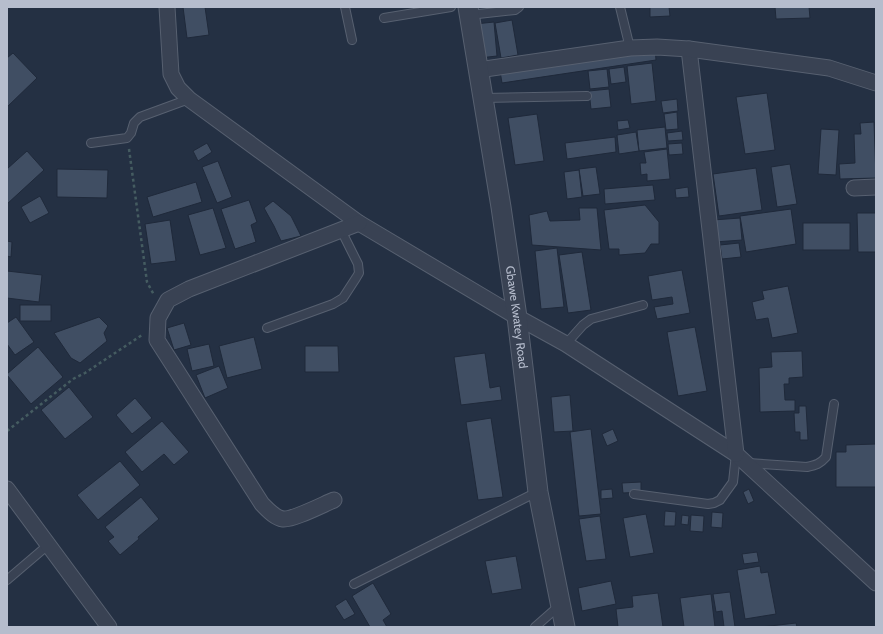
<svg xmlns="http://www.w3.org/2000/svg" width="883" height="634" font-family="Cabin,sans-serif">
	<style>
		.building { fill: #404e63; stroke: #1f293a }
		.lines { fill: none; stroke-linecap: round; stroke-linejoin: round }
		.service-casing { stroke: #576070; stroke-width: 10 }
		.minor-casing { stroke: #576070; stroke-width: 17 }
		.tertiary-casing { stroke: #576070; stroke-width: 21 }
		.path { stroke: #455c61; stroke-width: 2.5; stroke-dasharray: 3 3; stroke-linecap: butt }
		.service { stroke: #394253; stroke-width: 8 }
		.minor { stroke: #394253; stroke-width: 15 }
		.tertiary { stroke: #394253; stroke-width: 19 }
		.labels { text-anchor: middle; stroke-width: 3; stroke-linejoin: round; paint-order: stroke }
		.street-label { font-size: 12px; fill: #b6bdcd; stroke: #1d2738 }
	</style>
	<rect width="100%" height="100%" fill="#243043"/>
	<g class="building">
		<polygon points="183,7 205,7 209,35 187,38"/>
		<polygon points="650,7 669,7 670,16 650,17"/>
		<polygon points="775,7 809,7 810,18 776,19"/>
		<polygon points="512,20 518,55 501,58 495,23"/>
		<polygon points="494,22 497,56 479,58 475,24"/>
		<polygon points="655,48 656,60 502,83 500,71"/>
		<polygon points="13,53 37,78 7,107 7,58"/>
		<polygon points="652,63 656,101 631,104 627,66"/>
		<polygon points="624,67 626,82 611,84 609,69"/>
		<polygon points="607,69 609,87 590,89 588,71"/>
		<polygon points="609,89 611,107 591,109 589,91"/>
		<polygon points="767,93 775,150 745,154 736,97"/>
		<polygon points="677,99 678,111 663,113 661,101"/>
		<polygon points="677,112 678,129 666,130 664,114"/>
		<polygon points="537,114 544,161 515,165 508,118"/>
		<polygon points="628,120 630,128 618,130 617,121"/>
		<polygon points="874,122 876,178 840,179 839,164 855,163 854,134 861,134 860,123"/>
		<polygon points="665,127 667,148 639,151 637,130"/>
		<polygon points="821,129 839,130 836,175 818,174"/>
		<polygon points="682,131 683,140 668,141 667,133"/>
		<polygon points="636,132 639,151 619,154 617,135"/>
		<polygon points="615,137 616,152 567,159 565,143"/>
		<polygon points="207,143 212,152 198,161 193,151"/>
		<polygon points="682,143 683,154 669,155 668,144"/>
		<polygon points="667,149 670,179 647,181 647,174 641,175 640,163 646,163 644,152"/>
		<polygon points="27,151 44,170 7,204 7,169"/>
		<polygon points="218,161 232,197 217,203 202,167"/>
		<polygon points="790,164 797,204 777,207 771,167"/>
		<polygon points="596,167 600,194 583,196 579,169"/>
		<polygon points="756,168 762,210 719,216 713,174"/>
		<polygon points="57,169 108,170 107,198 57,197"/>
		<polygon points="579,170 582,197 567,199 564,172"/>
		<polygon points="196,182 202,202 153,217 147,197"/>
		<polygon points="653,185 655,200 605,204 604,189"/>
		<polygon points="688,187 689,197 676,198 675,189"/>
		<polygon points="40,196 49,213 30,223 21,207"/>
		<polygon points="249,200 257,222 251,225 256,242 235,249 221,209"/>
		<polygon points="273,201 291,216 301,236 281,241 274,226 264,208"/>
		<polygon points="645,205 659,222 659,244 651,244 645,253 619,255 619,249 609,249 604,210"/>
		<polygon points="213,208 226,248 200,255 188,215"/>
		<polygon points="579,208 597,208 601,250 532,245 529,215 547,211 550,221 580,220"/>
		<polygon points="791,209 796,244 746,252 740,216"/>
		<polygon points="857,213 876,213 876,252 858,252"/>
		<polygon points="740,218 742,240 715,242 713,220"/>
		<polygon points="170,220 176,261 151,264 145,224"/>
		<rect x="803" y="223" width="47" height="27"/>
		<polygon points="7,241 12,242 11,257 7,256"/>
		<polygon points="739,243 741,257 722,259 720,245"/>
		<polygon points="557,248 564,307 541,309 535,251"/>
		<polygon points="582,252 591,310 568,313 559,255"/>
		<polygon points="682,270 690,313 657,319 654,307 673,304 672,297 652,300 648,276"/>
		<polygon points="7,271 42,275 39,302 7,298"/>
		<polygon points="788,286 798,333 772,338 768,318 756,320 752,302 764,299 762,291"/>
		<rect x="20" y="305" width="31" height="16"/>
		<polygon points="16,317 34,342 15,355 7,344 7,323"/>
		<polygon points="99,317 108,326 104,333 107,341 80,363 71,358 54,333"/>
		<polygon points="184,323 191,345 174,350 167,328"/>
		<polygon points="695,327 707,391 678,396 667,332"/>
		<polygon points="254,337 262,369 227,378 219,346"/>
		<polygon points="209,344 214,366 192,371 187,349"/>
		<polygon points="305,346 338,346 339,372 305,372"/>
		<polygon points="38,347 63,377 31,404 7,375 7,374"/>
		<polygon points="802,351 803,377 789,378 789,384 784,384 785,400 795,400 795,411 760,412 759,368 772,367 771,352"/>
		<polygon points="485,353 490,388 500,386 502,400 461,405 454,357"/>
		<polygon points="219,366 228,388 205,398 196,375"/>
		<polygon points="69,387 93,417 65,439 41,410"/>
		<polygon points="570,395 573,431 554,432 551,397"/>
		<polygon points="135,398 152,418 132,434 116,415"/>
		<polygon points="799,406 806,406 808,440 800,440 800,432 795,432 794,413 799,413"/>
		<polygon points="491,418 503,497 478,500 466,422"/>
		<polygon points="162,421 189,452 174,465 164,454 142,472 125,452"/>
		<polygon points="591,429 601,514 579,516 570,432"/>
		<polygon points="613,429 618,441 607,446 602,434"/>
		<polygon points="876,444 876,487 836,487 836,452 846,452 846,445"/>
		<polygon points="120,461 140,485 98,520 77,495"/>
		<polygon points="641,482 641,492 623,493 622,483"/>
		<polygon points="612,489 613,498 601,499 601,490"/>
		<polygon points="749,489 754,501 748,504 743,492"/>
		<polygon points="141,497 159,519 138,537 139,539 120,555 108,541 114,537 105,527"/>
		<polygon points="665,511 676,512 675,526 664,526"/>
		<polygon points="712,512 723,513 722,528 711,527"/>
		<polygon points="646,514 654,553 630,557 623,518"/>
		<polygon points="682,515 689,516 688,525 681,524"/>
		<polygon points="691,515 704,516 703,532 690,531"/>
		<polygon points="600,516 606,559 586,561 579,519"/>
		<polygon points="757,552 759,562 744,564 742,554"/>
		<polygon points="516,556 522,589 492,594 485,561"/>
		<polygon points="760,566 761,573 768,572 776,614 745,619 737,570"/>
		<polygon points="611,581 616,604 582,611 578,588"/>
		<polygon points="373,583 391,614 383,620 387,627 370,627 352,596"/>
		<polygon points="730,592 735,627 724,627 722,611 716,612 713,594"/>
		<polygon points="658,593 663,627 618,627 616,609 633,607 632,596"/>
		<polygon points="711,594 715,627 684,627 680,598"/>
		<polygon points="346,599 355,614 344,620 335,606"/>
		<polygon points="796,623 797,627 761,627"/>
	</g>
	<g class="lines">
		<defs>
			<g id="service">
				<polyline points="345,7 352,40"/>
				<polyline points="620,7 630,48"/>
				<polyline points="469,15 515,10 519,7"/>
				<polyline points="384,18 451,7"/>
				<polyline points="483,98 587,96"/>
				<polyline points="91,143 127,138 131,133 134,123 140,117 189,99"/>
				<polyline points="267,328 333,304 343,298 356,278 359,273 358,264 341,230"/>
				<polyline points="566,344 583,325 591,319 643,305"/>
				<path d="M748,463L807,467C816,465 820,464 826,457L834,404"/>
				<polyline points="634,494 708,504 714,503 720,500 733,482 736,454"/>
				<polyline points="7,580 48,545"/>
				<polyline points="354,584 537,492"/>
				<polyline points="535,627 560,605"/>
			</g>
			<g id="minor">
				<polyline points="167,7 171,74 178,88 189,99 359,223 517,317 566,344 736,454 876,583"/>
				<polyline points="689,49 736,454"/>
				<polyline points="478,70 630,48 657,47 689,49 829,68 876,83"/>
				<polyline points="854,188 876,187"/>
				<polyline points="7,489 109,627"/>
				<path d="M334,500C324,504 293,520 283,519C275,518 268,510 262,504L157,340L158,318L168,300L189,289L359,223"/>
			</g>
			<g id="tertiary">
				<path id="s1" d="M468,7L501,207L517,317L538,492L565,627"/>
			</g>
		</defs>
		<use href="#service" class="service-casing"/>
		<use href="#minor" class="minor-casing"/>
		<use href="#tertiary" class="tertiary-casing"/>
		<g class="path">
			<polyline points="129,149 147,282 154,295"/>
			<polyline points="7,431 73,379 85,373 142,335"/>
		</g>
		<use href="#service" class="service"/>
		<use href="#minor" class="minor"/>
		<use href="#tertiary" class="tertiary"/>
	</g>
	<g class="labels">
		<g class="street-label">
			<text dy="4" stroke="none"><textPath href="#s1" startOffset="314">Gbawe Kwatey Road</textPath></text>
		</g>
	</g>
	<rect width="883" height="634" fill="none" stroke="#b6bdcd" stroke-width="16"/>
</svg>
